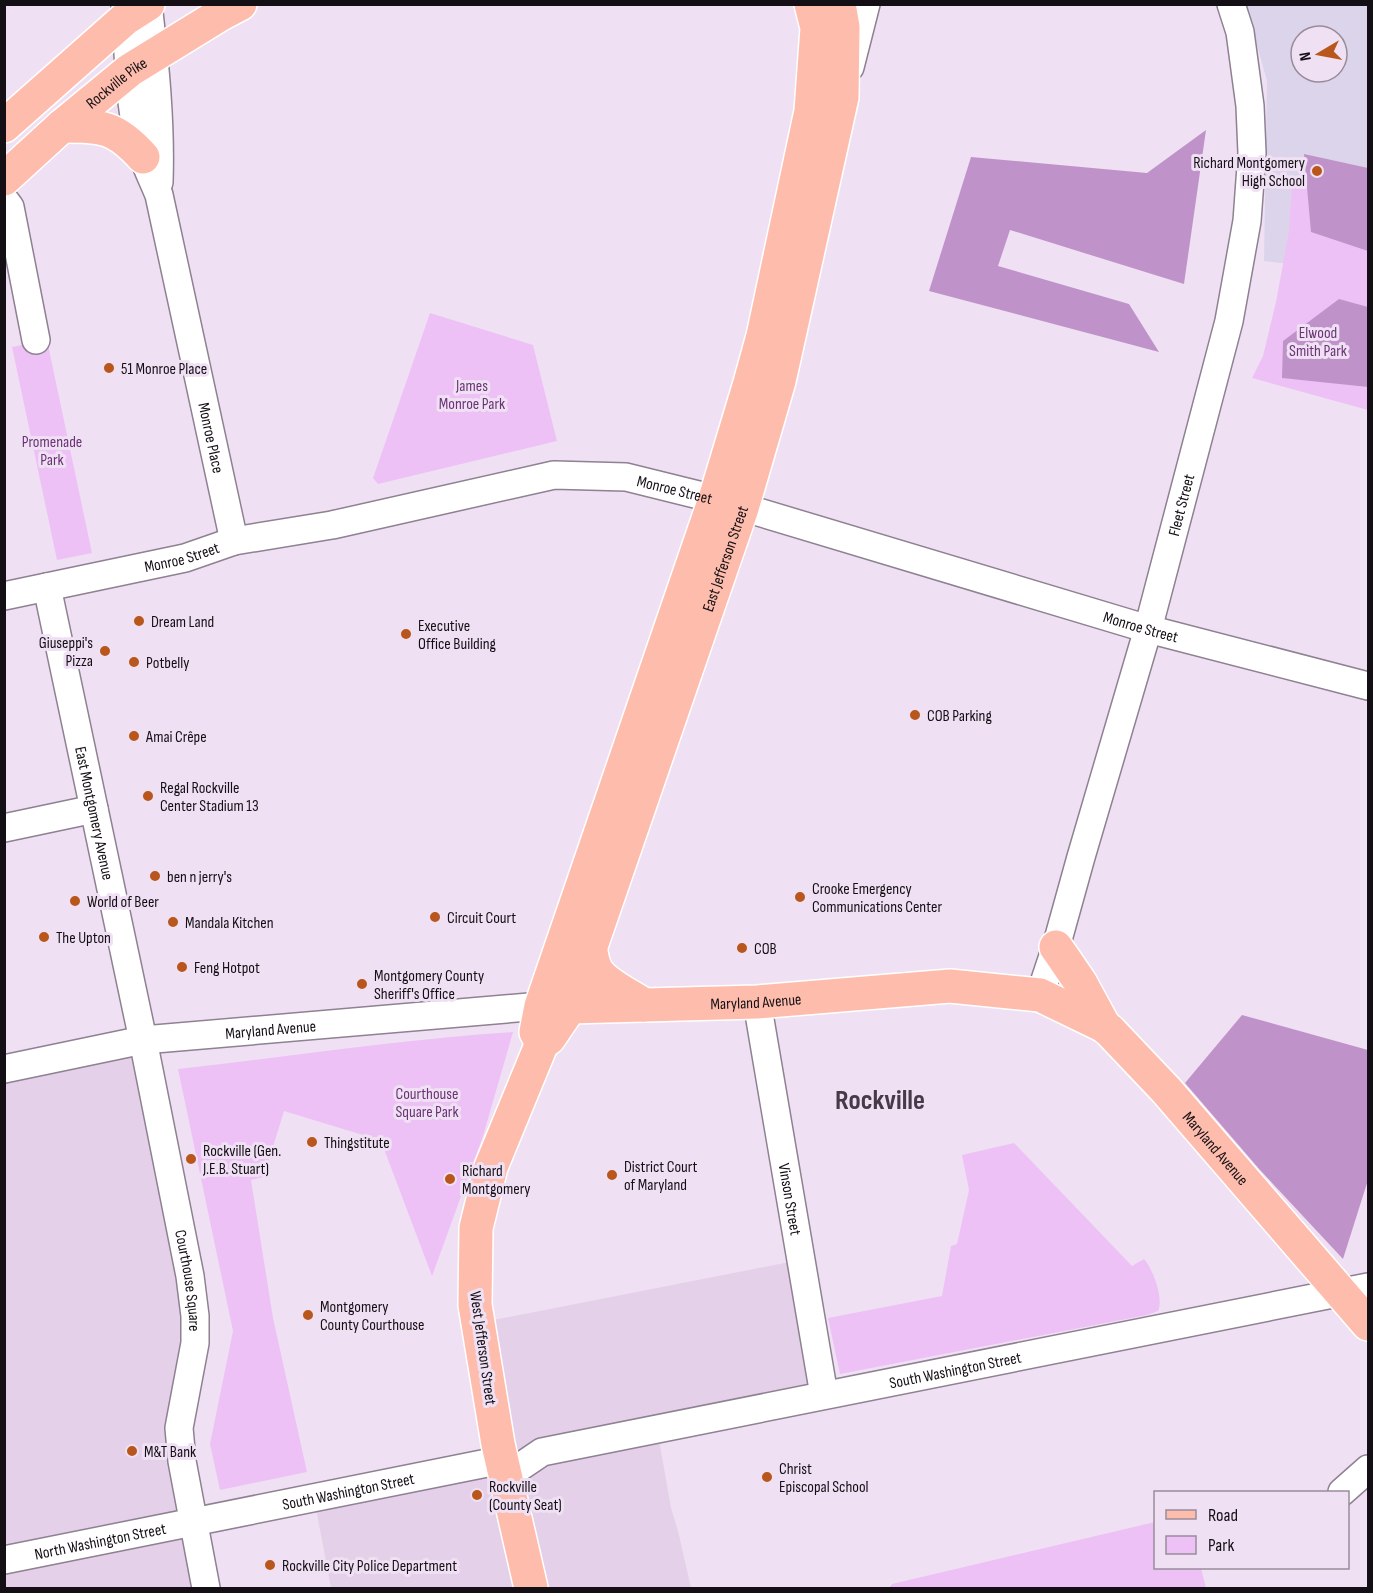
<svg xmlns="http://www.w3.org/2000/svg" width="1373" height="1593" font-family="'Sofia Sans Condensed',sans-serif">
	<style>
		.built { fill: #e4d0e8 }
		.education { fill: #dbd4ea; fill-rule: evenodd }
		.green { fill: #edc1f6 }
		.forest { fill: #bf93c9 }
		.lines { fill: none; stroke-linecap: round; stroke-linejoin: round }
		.minor-casing { stroke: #8e8191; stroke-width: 30 }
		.major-casing { stroke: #fff; stroke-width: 36 }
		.minor { stroke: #fff; stroke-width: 27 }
		.major { stroke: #febdac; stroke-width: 33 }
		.poi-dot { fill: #b8561b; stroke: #f0e0f3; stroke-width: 2 }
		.labels { text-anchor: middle; stroke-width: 6; stroke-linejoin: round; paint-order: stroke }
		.street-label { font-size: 16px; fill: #140f15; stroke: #f0e0f3 }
		.poi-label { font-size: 16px; fill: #140f15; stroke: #f0e0f3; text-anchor: start }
		.park-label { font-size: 16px; fill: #6a3376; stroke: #f0e0f3 }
		.town-label { font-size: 28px; font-weight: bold; fill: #463a48; stroke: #f0e0f3 }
	</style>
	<rect width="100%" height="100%" fill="#f0e0f3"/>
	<g class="built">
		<polygon points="143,1040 190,1276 179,1428 206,1588 5,1588 4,1083"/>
		<polygon points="800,1260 824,1395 657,1429 671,1508 678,1531 691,1588 331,1588 314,1498 502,1460 478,1323"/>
	</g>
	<path class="education" d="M1246,5H1368V273L1264,261L1267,81ZM1301,36H1337V72H1301Z"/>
	<g class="green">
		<polygon points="1292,188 1368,194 1368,410 1252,378 1263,356 1276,302 1289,231"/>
		<polygon points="430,313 533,345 557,441 378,484 373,478"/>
		<polygon points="47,340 92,553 57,560 12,347"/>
		<path d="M513,1032L483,1136L432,1276L384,1149L376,1139L284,1111L268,1163L270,1175L251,1180L273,1318L307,1472L220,1490L210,1444L233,1331L178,1069C289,1057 401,1039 513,1032Z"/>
		<path d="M1014,1143L1132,1266L1144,1259C1153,1269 1164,1299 1158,1311L1147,1315L840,1374L828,1318L942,1296L951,1246L957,1244L969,1190L962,1155Z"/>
		<polygon points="1155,1522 1156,1568 1201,1568 1206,1588 889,1588 892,1584"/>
	</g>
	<g class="forest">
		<polygon points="1206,130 1184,284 1010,230 998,266 1129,304 1159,352 929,291 971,157 1147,173"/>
		<polygon points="1304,154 1368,168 1368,251 1311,232"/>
		<polygon points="1339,299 1368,307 1368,387 1282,378 1283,341"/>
		<polygon points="1242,1015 1368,1050 1368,1180 1343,1259 1260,1170 1185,1083"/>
	</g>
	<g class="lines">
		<defs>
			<g id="minor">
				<path id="s1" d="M125,4C129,55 128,108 143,156C147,169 154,182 159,195L234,541"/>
				<path d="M148,4C155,63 161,123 159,182"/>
				<polyline points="850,67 866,4"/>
				<polyline points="4,199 10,207 36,340"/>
				<path id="s2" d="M47,587L143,1040L190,1276L195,1316V1343L179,1428L182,1461L206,1588"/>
				<path id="s3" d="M4,596L185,558L234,541L332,525L554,475L626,477L715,499L1148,629L1368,686"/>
				<polyline points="4,828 94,809"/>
				<path id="s4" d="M1040,995L1056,947L1081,857L1148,629L1229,321L1247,221L1252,153L1250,106L1240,32L1231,4"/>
				<path id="s5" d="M757,1002L824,1395"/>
				<path id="s6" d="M4,1069L143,1040L541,1006"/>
				<path id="s7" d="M505,1477L542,1452L1368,1287"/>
				<polyline points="1342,1492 1368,1469"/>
				<path id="s8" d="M4,1560L502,1460"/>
			</g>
			<g id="major">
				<polyline points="4,126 126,18 148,4"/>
				<path d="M62,126C102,126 115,126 143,157"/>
				<path id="s9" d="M4,179L62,126L130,70L221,14L240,4"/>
				<path d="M590,947C592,955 592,963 597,971C605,984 631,996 644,1005"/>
				<polyline points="1056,947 1080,982 1104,1026"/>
				<path id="s10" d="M549,1006L570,1007L757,1002L950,986L1040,995L1104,1026L1110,1031L1166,1090L1368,1324"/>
				<polyline points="542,1043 536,1032 541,1006 715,499 750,383 763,336 811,111 817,28 811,4"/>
				<path id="s11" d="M531,1588L498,1444L478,1323L475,1305L476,1228L491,1167L542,1043L549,1038L570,1007L742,508L779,381L842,97L843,27L839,4"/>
			</g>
		</defs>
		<use href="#minor" class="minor-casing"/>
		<use href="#major" class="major-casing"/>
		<use href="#minor" class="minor"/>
		<use href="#major" class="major"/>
	</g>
	<g class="poi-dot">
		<circle cx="1317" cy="171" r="6"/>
		<circle cx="109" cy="368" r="6"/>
		<circle cx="139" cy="621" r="6"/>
		<circle cx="406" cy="634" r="6"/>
		<circle cx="105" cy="651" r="6"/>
		<circle cx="134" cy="662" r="6"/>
		<circle cx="915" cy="715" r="6"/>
		<circle cx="134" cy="736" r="6"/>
		<circle cx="148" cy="796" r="6"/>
		<circle cx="155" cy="876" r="6"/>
		<circle cx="800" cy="897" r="6"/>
		<circle cx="75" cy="901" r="6"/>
		<circle cx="435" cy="917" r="6"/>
		<circle cx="173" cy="922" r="6"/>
		<circle cx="44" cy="937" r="6"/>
		<circle cx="742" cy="948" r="6"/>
		<circle cx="182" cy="967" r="6"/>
		<circle cx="362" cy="984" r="6"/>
		<circle cx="312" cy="1142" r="6"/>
		<circle cx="191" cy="1159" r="6"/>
		<circle cx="612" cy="1175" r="6"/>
		<circle cx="450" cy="1179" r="6"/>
		<circle cx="308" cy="1315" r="6"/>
		<circle cx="132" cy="1451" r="6"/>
		<circle cx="767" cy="1477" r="6"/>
		<circle cx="477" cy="1495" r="6"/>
		<circle cx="270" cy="1565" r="6"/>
	</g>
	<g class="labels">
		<g class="street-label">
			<text dy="6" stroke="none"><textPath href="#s9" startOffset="148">Rockville Pike</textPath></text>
			<text dy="6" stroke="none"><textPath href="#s1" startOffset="444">Monroe Place</textPath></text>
			<text dy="6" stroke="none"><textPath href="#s3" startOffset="686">Monroe Street</textPath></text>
			<text dy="6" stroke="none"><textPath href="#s4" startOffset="510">Fleet Street</textPath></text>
			<text dy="6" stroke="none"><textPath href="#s3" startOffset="182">Monroe Street</textPath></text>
			<text dy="6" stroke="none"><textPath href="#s11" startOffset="1083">East Jefferson Street</textPath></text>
			<text dy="6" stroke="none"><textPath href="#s3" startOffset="1172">Monroe Street</textPath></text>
			<text dy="6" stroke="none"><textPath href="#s2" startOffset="231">East Montgomery Avenue</textPath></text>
			<text dy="6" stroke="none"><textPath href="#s10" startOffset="207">Maryland Avenue</textPath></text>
			<text dy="6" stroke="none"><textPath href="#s6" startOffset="270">Maryland Avenue</textPath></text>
			<text dy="6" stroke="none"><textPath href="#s10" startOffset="729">Maryland Avenue</textPath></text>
			<text dy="6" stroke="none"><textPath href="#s5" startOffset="200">Vinson Street</textPath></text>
			<text dy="6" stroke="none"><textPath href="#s2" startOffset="708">Courthouse Square</textPath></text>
			<text transform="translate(484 1348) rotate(82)" y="6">West Jefferson Street</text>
			<text dy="6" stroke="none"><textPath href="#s7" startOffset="466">South Washington Street</textPath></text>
			<text dy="6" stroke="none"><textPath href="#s8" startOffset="351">South Washington Street</textPath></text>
			<text dy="6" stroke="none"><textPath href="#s8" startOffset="98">North Washington Street</textPath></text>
		</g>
		<g class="poi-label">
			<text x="1305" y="168" text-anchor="end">Richard Montgomery<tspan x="1305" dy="18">High School</tspan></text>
			<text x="121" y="374">51 Monroe Place</text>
			<text x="151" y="627">Dream Land</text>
			<text x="418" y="631">Executive<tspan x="418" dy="18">Office Building</tspan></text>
			<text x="93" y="648" text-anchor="end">Giuseppi's<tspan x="93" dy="18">Pizza</tspan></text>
			<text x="146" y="668">Potbelly</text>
			<text x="927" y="721">COB Parking</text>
			<text x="146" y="742">Amai Crêpe</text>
			<text x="160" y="793">Regal Rockville<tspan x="160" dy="18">Center Stadium 13</tspan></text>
			<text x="167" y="882">ben n jerry's</text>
			<text x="812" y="894">Crooke Emergency<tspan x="812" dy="18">Communications Center</tspan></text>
			<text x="87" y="907">World of Beer</text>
			<text x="447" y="923">Circuit Court</text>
			<text x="185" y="928">Mandala Kitchen</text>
			<text x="56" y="943">The Upton</text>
			<text x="754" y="954">COB</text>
			<text x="194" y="973">Feng Hotpot</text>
			<text x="374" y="981">Montgomery County<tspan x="374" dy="18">Sheriff's Office</tspan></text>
			<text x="324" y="1148">Thingstitute</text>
			<text x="203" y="1156">Rockville (Gen.<tspan x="203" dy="18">J.E.B. Stuart)</tspan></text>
			<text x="624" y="1172">District Court<tspan x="624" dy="18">of Maryland</tspan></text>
			<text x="462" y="1176">Richard<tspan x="462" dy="18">Montgomery</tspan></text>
			<text x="320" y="1312">Montgomery<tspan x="320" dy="18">County Courthouse</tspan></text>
			<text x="144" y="1457">M&amp;T Bank</text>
			<text x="779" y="1474">Christ<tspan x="779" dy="18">Episcopal School</tspan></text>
			<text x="489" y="1492">Rockville<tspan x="489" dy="18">(County Seat)</tspan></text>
			<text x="282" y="1571">Rockville City Police Department</text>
		</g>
		<g class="park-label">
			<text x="1318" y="338">Elwood<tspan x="1318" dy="18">Smith Park</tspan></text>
			<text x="472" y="391">James<tspan x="472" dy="18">Monroe Park</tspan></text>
			<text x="52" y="447">Promenade<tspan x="52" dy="18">Park</tspan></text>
			<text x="427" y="1099">Courthouse<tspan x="427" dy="18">Square Park</tspan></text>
		</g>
		<g class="town-label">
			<text x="880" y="1109">Rockville</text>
		</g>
	</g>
	<rect width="1373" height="1593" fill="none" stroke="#140f15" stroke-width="12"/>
	<rect x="1154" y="1491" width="195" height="78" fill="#f0e0f3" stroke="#988c9a" stroke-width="1.5"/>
	<rect x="1166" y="1510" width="30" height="9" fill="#febdac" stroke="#988c9a" stroke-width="1.5"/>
	<text x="1208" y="1521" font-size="18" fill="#140f15">Road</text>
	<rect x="1166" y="1536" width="30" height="18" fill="#edc1f6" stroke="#988c9a" stroke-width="1.5"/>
	<text x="1208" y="1551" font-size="18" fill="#140f15">Park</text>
	<g transform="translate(1319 54) rotate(260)"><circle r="28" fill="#f0e0f3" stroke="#988c9a" stroke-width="1.5"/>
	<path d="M0-4.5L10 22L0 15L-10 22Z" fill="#b8561b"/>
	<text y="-9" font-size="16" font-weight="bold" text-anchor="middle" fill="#140f15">N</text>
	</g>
</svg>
